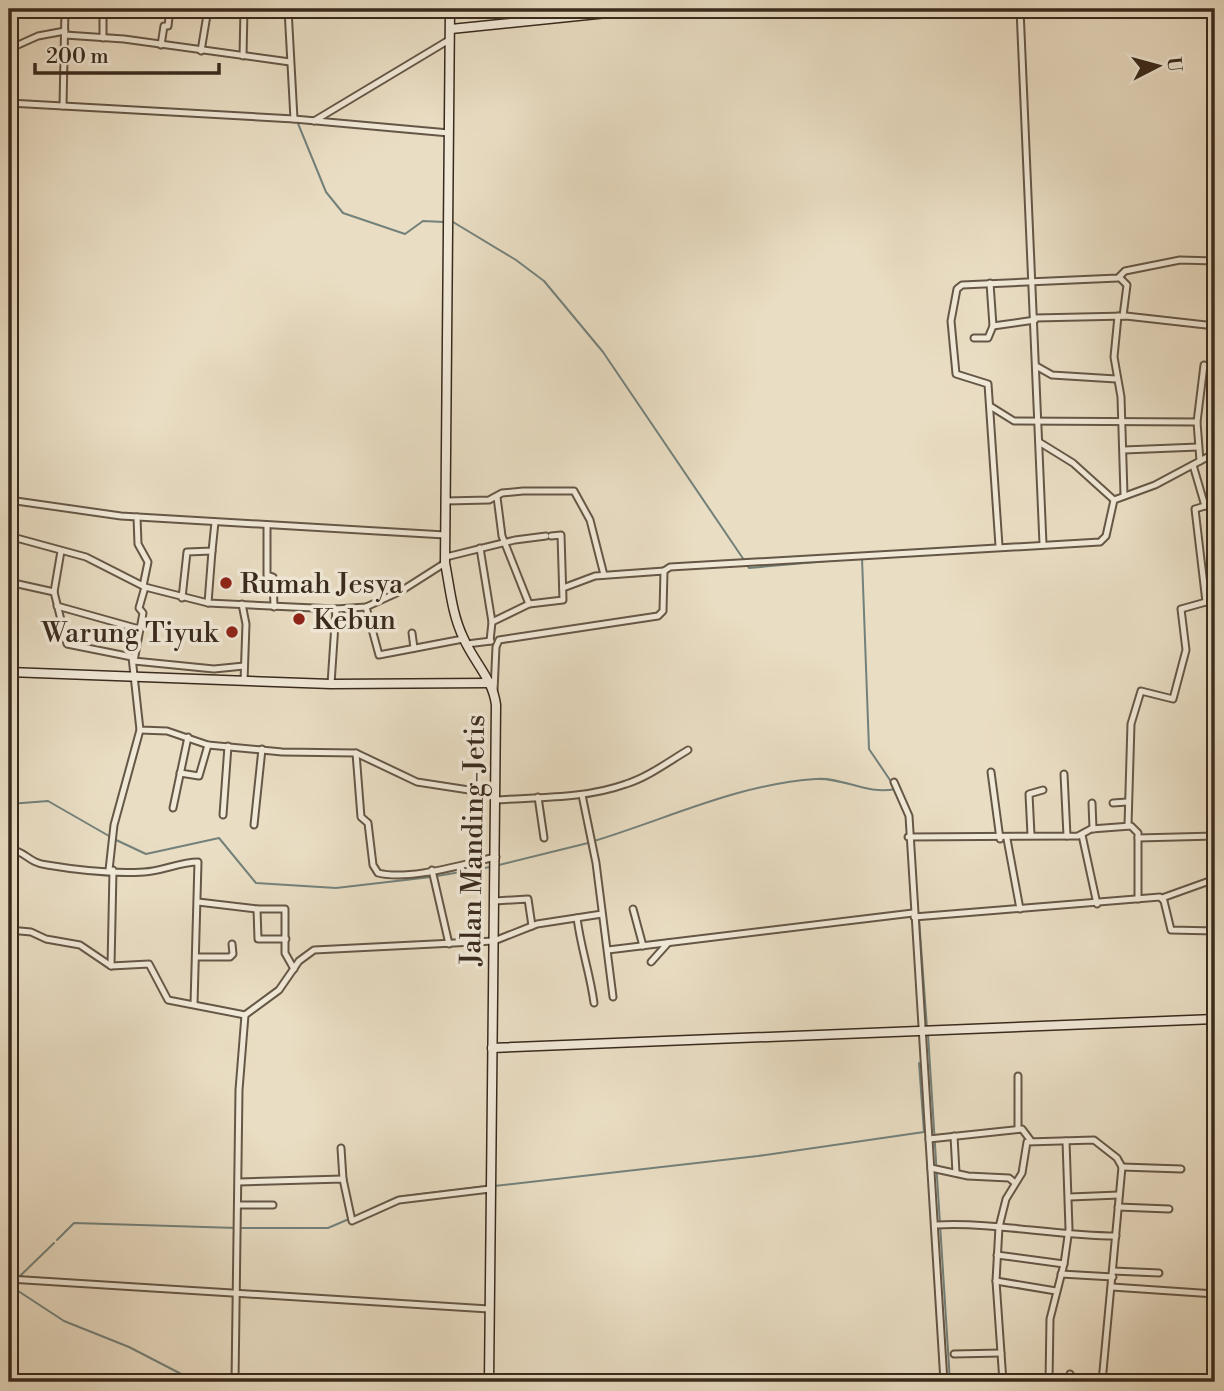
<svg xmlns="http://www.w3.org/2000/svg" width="1224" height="1391" font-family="'Libre Bodoni',serif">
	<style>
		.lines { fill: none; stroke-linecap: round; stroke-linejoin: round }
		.stream { stroke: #73817b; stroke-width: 2 }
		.street-casing { stroke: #655746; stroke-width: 9 }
		.secondary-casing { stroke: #392a1d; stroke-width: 11 }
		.street { stroke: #f1e9d8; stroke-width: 5 }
		.secondary { stroke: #f1e9d8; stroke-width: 8 }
		.poi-dot { fill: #8f2418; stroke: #f1e9d8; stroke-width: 2.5 }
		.labels { text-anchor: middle; stroke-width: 7; stroke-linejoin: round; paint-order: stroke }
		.poi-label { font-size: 28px; fill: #392a1d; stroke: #f1e9d8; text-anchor: start }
		.street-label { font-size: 28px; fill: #392a1d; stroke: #f1e9d8 }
	</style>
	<rect width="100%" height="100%" fill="#e9ddc3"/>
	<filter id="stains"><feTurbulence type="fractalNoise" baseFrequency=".00286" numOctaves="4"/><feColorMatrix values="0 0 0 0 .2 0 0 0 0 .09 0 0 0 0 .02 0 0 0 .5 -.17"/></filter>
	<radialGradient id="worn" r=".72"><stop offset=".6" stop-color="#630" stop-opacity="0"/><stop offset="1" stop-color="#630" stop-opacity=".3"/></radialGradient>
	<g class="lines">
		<g class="stream">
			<polyline points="291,13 293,53"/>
			<polyline points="297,121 326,192 343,213 405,234 423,221 444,222"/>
			<polyline points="453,222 516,260 544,281 603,352 744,560"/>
			<polyline points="747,565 749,568 862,558 869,749 892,783"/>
			<polyline points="9,804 48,801 109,836"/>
			<polyline points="114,839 146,854 219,838 256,883 336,888 431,877"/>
			<path d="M594,841C667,819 738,784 816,779C843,777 867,795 895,789"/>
			<polyline points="914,856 918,913"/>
			<polyline points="499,865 588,843"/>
			<polyline points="437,876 490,867"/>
			<polyline points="919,919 927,1028"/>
			<polyline points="928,1034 950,1382"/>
			<polyline points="494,1186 758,1156 924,1132 919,1063"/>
			<polyline points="352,1218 397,1197 488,1186"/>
			<polyline points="242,1228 328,1228 349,1219"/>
			<polyline points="57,1240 74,1223 237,1228"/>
			<polyline points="16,1277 20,1276 54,1243"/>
			<polyline points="9,1285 64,1321 129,1347 189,1378 189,1382"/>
		</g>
		<defs>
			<g id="street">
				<polyline points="103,9 103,38"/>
				<polyline points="288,9 294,119"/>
				<polyline points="1020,9 1043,544"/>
				<polyline points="65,35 124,39 290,62"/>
				<polyline points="161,45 164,26 168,26 170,9"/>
				<polyline points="9,49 38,36 65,31"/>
				<polyline points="201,51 208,9"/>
				<polyline points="243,56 244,9"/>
				<polyline points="9,103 294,119 449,133"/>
				<polyline points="63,106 65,9"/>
				<polyline points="314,121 449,40"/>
				<polyline points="1120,278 1127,285 1123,316"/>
				<polyline points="990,283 993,326"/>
				<polyline points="1118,316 1114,357 1121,397 1124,495"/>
				<polyline points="1035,318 1126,316 1215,326"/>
				<polyline points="974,338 988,338 993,326 1035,320"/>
				<polyline points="1036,366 1052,375 1116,379"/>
				<polyline points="990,406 1014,421 1197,422"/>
				<polyline points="1039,442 1073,463 1114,500"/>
				<polyline points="1124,450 1198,447"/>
				<polyline points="1200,461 1197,422 1204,365"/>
				<polyline points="1193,465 1205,506"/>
				<polyline points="497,497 502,536 529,604"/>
				<polyline points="9,500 121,516 445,535"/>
				<polyline points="445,501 489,500 502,493 523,491 574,491 590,520 604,575"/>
				<polyline points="137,517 138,544 148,562 143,586"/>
				<polyline points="267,526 267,575 273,577 274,607"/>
				<polyline points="9,536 86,557 145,587 208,603 336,609 366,607 401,591 445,563"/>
				<polyline points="999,546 988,384 956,374 951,321 957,289 962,285 1118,278 1125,271 1180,260 1215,261"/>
				<polyline points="480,548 492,622"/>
				<polyline points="446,557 515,540 546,536"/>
				<polyline points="9,582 54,592 67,644 132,657 140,730 167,731 208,745 282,752 356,753 417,782 495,794"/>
				<polyline points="145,587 139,608 143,613 134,661 214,669 244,666"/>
				<polyline points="563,588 595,576 664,571"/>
				<polyline points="54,592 61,551"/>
				<polyline points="182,598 187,552 212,551 215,522"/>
				<polyline points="1206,602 1195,509 1215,503"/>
				<polyline points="208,603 212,551"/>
				<polyline points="242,604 246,624 244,681"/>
				<polyline points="57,606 139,629"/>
				<polyline points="366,607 379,655 463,639"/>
				<polyline points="412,633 414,648"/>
				<polyline points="490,641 492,622 529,604 563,600 561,535 551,536"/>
				<polyline points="467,644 491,641"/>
				<polyline points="331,684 336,609"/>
				<polyline points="494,691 496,647 499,640 658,616 663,611 664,571 670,567 1100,542 1106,536 1114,500 1155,485 1215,453"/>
				<path d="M356,753L361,817L368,823L373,865L378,873C410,881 463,864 496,857"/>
				<polyline points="991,772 1000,839"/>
				<polyline points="180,773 199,776 208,745"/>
				<polyline points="1064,774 1067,836"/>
				<polyline points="894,782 909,816 944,1382"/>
				<polyline points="582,795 596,863 613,997"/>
				<polyline points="538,797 544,838"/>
				<path d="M495,800C539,797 584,799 626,784C648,777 668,762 688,750"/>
				<polyline points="1092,803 1093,829"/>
				<polyline points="1113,803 1127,802"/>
				<polyline points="173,808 188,737"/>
				<polyline points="223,815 228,746"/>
				<polyline points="254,825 262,749"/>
				<polyline points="1128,825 1131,724 1141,691 1173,699 1186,650 1181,609 1206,602 1215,604"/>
				<polyline points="1031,835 1029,794 1043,790"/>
				<polyline points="1082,835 1097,904"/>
				<polyline points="908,837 1078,836 1091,829 1131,826 1138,833 1138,899"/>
				<polyline points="1138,838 1215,836"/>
				<polyline points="1007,839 1020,909"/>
				<path d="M9,849C26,851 28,863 47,865C77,870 114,874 144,872C162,871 180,862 198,862L194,1004"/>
				<polyline points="109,870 114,825 140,730"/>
				<polyline points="432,870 449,944"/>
				<polyline points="1162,898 1215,879"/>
				<polyline points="495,901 528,899 532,926"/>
				<polyline points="198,902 257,909 285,909 285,953 294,969"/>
				<polyline points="257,909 258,939 286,939"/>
				<polyline points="633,909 643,946"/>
				<polyline points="471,917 473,942"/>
				<polyline points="914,917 1160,897 1164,901 1171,930 1215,931"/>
				<path d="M577,918C581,949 590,973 594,1003"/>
				<polyline points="9,930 31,932 46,939 80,945 111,966 149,964 168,1000 245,1015 279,990 299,961 314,950 494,941 537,924 602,914"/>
				<polyline points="608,950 913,913"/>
				<polyline points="196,957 230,957 233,954 232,944"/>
				<polyline points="651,962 668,943"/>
				<polyline points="111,966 113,870"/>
				<polyline points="1018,1129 1018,1076"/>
				<polyline points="954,1136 956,1173"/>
				<polyline points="929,1139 1022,1129 1031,1141"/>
				<polyline points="341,1148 343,1179"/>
				<polyline points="1122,1167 1181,1169"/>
				<polyline points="931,1168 968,1176 1009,1178 1014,1182"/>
				<polyline points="239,1182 343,1179 352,1221 399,1200 490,1189"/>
				<polyline points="1070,1197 1119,1195"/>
				<polyline points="239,1205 273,1205"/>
				<polyline points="1118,1207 1169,1209"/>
				<path d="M936,1225C996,1222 1055,1236 1116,1236"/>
				<polyline points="997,1255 1064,1264"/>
				<polyline points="1113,1271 1159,1273"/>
				<polyline points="1061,1274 1113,1277"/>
				<polyline points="9,1279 489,1309"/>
				<polyline points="996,1281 1056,1291"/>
				<polyline points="1112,1287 1215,1294"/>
				<polyline points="954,1354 1001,1353"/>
				<polyline points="1070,1374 1070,1382"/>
				<polyline points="235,1382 239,1090 245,1015"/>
				<polyline points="1003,1382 996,1281 999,1227 1006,1199 1022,1173 1027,1142 1094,1140 1117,1158 1122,1167 1102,1382"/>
				<polyline points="1049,1382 1050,1319 1064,1264 1069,1229 1066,1141"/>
			</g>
			<g id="secondary">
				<path d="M450,9L445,563C450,588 452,614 463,637C473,661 493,679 496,705L489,1382"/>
				<polyline points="451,29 646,9"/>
				<polyline points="9,672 331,684 490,683"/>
				<polyline points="492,1048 1215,1019"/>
			</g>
		</defs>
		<use href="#street" class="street-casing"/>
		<use href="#secondary" class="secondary-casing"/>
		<use href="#street" class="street"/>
		<use href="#secondary" class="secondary"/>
	</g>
	<g class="poi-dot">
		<circle cx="226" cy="583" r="7"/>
		<circle cx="299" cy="619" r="7"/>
		<circle cx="232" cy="632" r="7"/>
	</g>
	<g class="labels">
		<g class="poi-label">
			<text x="240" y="593">Rumah Jesya</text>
			<text x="313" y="629">Kebun</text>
			<text x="218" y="642" text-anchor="end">Warung Tiyuk</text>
		</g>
		<g class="street-label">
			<text transform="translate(472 840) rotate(-89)" y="10">Jalan Manding-Jetis</text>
		</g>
	</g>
	<rect width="1224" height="1391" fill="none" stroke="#e9ddc3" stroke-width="35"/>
	<rect x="10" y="10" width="1203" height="1370" fill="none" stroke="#392a1d" stroke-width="3.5"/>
	<rect x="18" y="18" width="1189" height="1356" fill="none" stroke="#392a1d" stroke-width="2"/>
	<g transform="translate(1158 66) rotate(84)" stroke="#f1e9d8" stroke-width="5" paint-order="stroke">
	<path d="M0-5L12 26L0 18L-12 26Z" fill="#392a1d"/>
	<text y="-10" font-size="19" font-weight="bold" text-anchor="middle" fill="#392a1d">U</text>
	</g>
	<path d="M35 63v10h184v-10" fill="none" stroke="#392a1d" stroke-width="3.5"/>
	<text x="46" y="63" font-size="21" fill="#392a1d" stroke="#f1e9d8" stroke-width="5" paint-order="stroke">200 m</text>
	<rect width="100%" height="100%" filter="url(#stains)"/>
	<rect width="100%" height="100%" fill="url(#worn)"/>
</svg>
